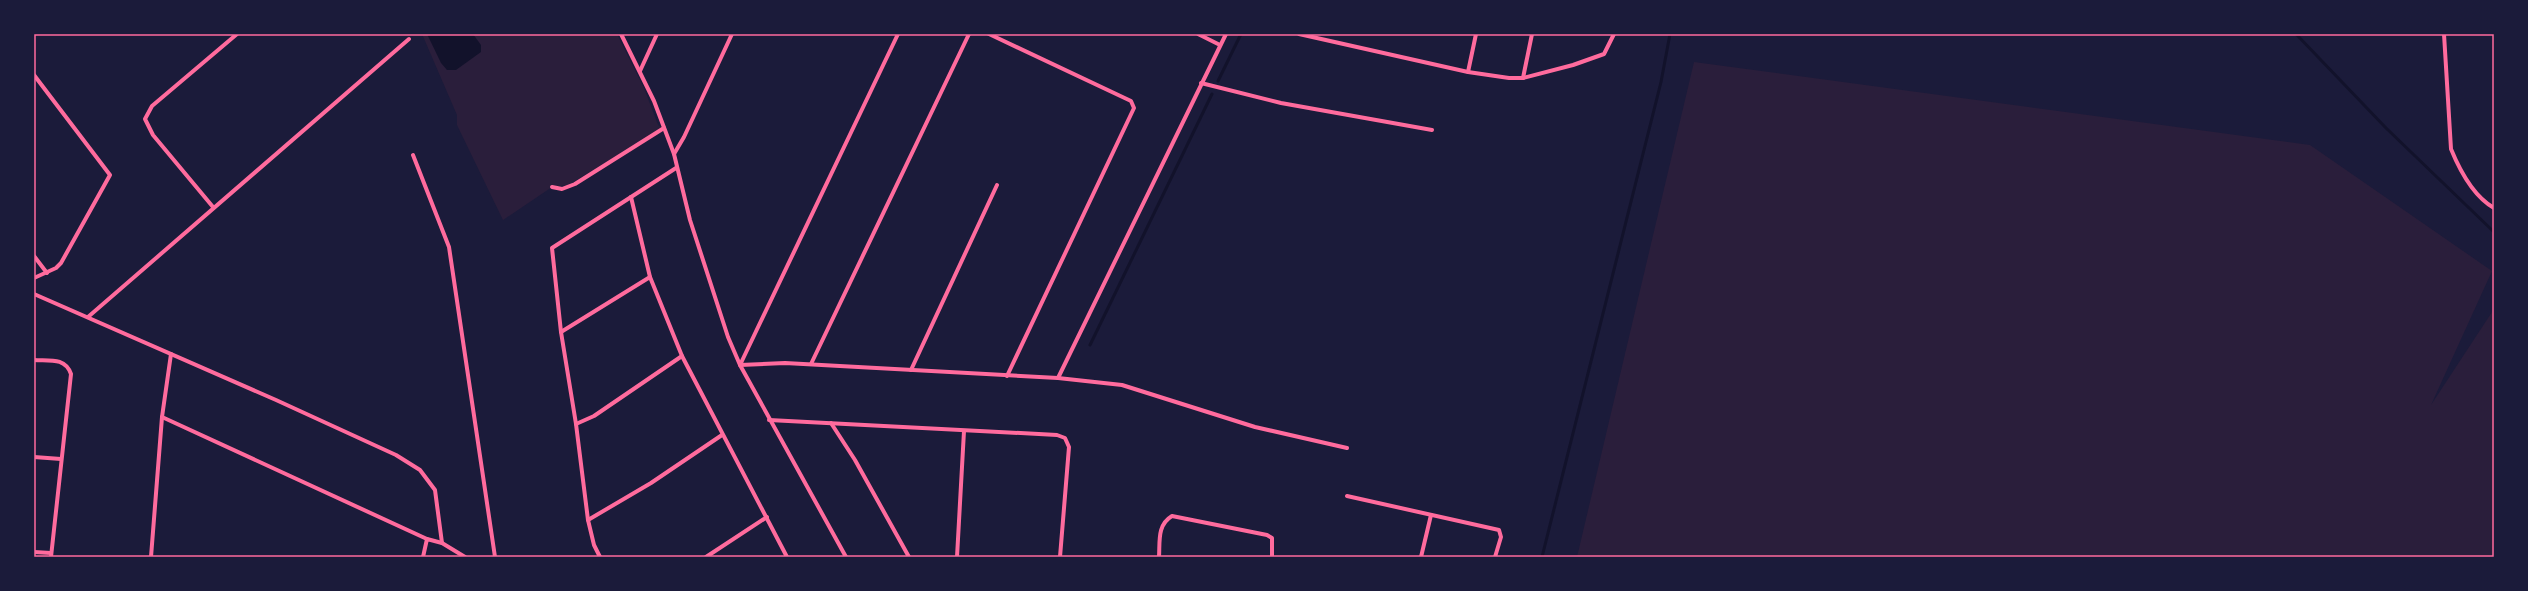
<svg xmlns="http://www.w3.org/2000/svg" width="2528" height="591" font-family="Ubuntu,sans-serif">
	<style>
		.green { fill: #2a1e3b }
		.water { fill: #12122b }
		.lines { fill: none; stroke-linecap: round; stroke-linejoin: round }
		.stream { stroke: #12122b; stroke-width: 3 }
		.minor { stroke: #ff6b9d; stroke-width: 4 }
		.neatline { fill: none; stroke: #ff6b9d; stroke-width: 1.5 }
	</style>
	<rect width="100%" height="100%" fill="#1b1b3a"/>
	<g class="green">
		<polygon points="422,34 617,34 644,88 658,125 664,128 568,185 552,187 503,220 457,125 457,115"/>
		<polygon points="1694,62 2310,145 2492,271 2431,405 2494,309 2494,557 1577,557"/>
	</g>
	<polygon class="water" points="427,34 473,34 481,45 481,52 456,70 447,70 441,63"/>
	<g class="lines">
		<g class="stream">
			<polyline points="2296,34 2386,128 2494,232"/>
			<polyline points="1218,81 1241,34"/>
			<polyline points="1090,345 1212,94"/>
			<polyline points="1542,557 1661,82 1670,34"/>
		</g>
		<g class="minor">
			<polyline points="621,34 654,101 674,154 690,220 728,337 740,365 846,557"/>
			<polyline points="898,34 740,365 785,363 1058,378 1122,385 1255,427 1347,448"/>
			<polyline points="989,34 1131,101 1134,108 1007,376"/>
			<polyline points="1198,34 1220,45"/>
			<polyline points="1299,34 1468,72 1509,78 1523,78 1573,65 1604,54 1614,34"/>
			<path d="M2444,34L2451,149C2460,171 2473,196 2494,208"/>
			<polyline points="640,71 657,34"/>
			<polyline points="1468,72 1476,34"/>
			<polyline points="34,75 110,175 61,263 56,268 34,278"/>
			<polyline points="1523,78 1532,34"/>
			<polyline points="1201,83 1281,103 1432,130"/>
			<polyline points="674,154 684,137 732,34"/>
			<polyline points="413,155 449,247 495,557"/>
			<polyline points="552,187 562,189 575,184 664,128"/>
			<polyline points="631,197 650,277 682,356 787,557"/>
			<polyline points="213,207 153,135 145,119 152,106 237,34"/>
			<polyline points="34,256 47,273"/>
			<polyline points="34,294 276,400 396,455 420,470 435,490 442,543 465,557"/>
			<polyline points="88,317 409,39"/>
			<polyline points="561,332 650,277"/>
			<path d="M34,360C49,361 65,357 71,374L51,557"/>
			<polyline points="811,364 969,34"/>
			<polyline points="911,370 997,185"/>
			<polyline points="1058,378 1226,34"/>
			<polyline points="162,417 427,539"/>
			<polyline points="769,420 1057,435 1065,438 1069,447 1060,557"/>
			<polyline points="831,423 855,460 909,557"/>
			<polyline points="576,424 594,416 682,356"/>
			<polyline points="34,457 61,459"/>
			<polyline points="1347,496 1499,530 1501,537 1495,557"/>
			<polyline points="588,520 651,483 722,435"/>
			<polyline points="34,552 51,553"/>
			<polyline points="151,557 162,417 171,354"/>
			<polyline points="423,557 427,539 442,543"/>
			<polyline points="600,557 594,545 588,520 576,424 561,332 552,248 676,168"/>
			<polyline points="706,557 767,517"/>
			<polyline points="957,557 964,431"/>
			<path d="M1159,557C1160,541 1157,525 1172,516L1267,535L1272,538V557"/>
			<polyline points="1421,557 1431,515"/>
		</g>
	</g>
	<rect width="2528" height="591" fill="none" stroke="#1b1b3a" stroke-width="70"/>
	<rect x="35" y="35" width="2458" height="521" class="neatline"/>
</svg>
